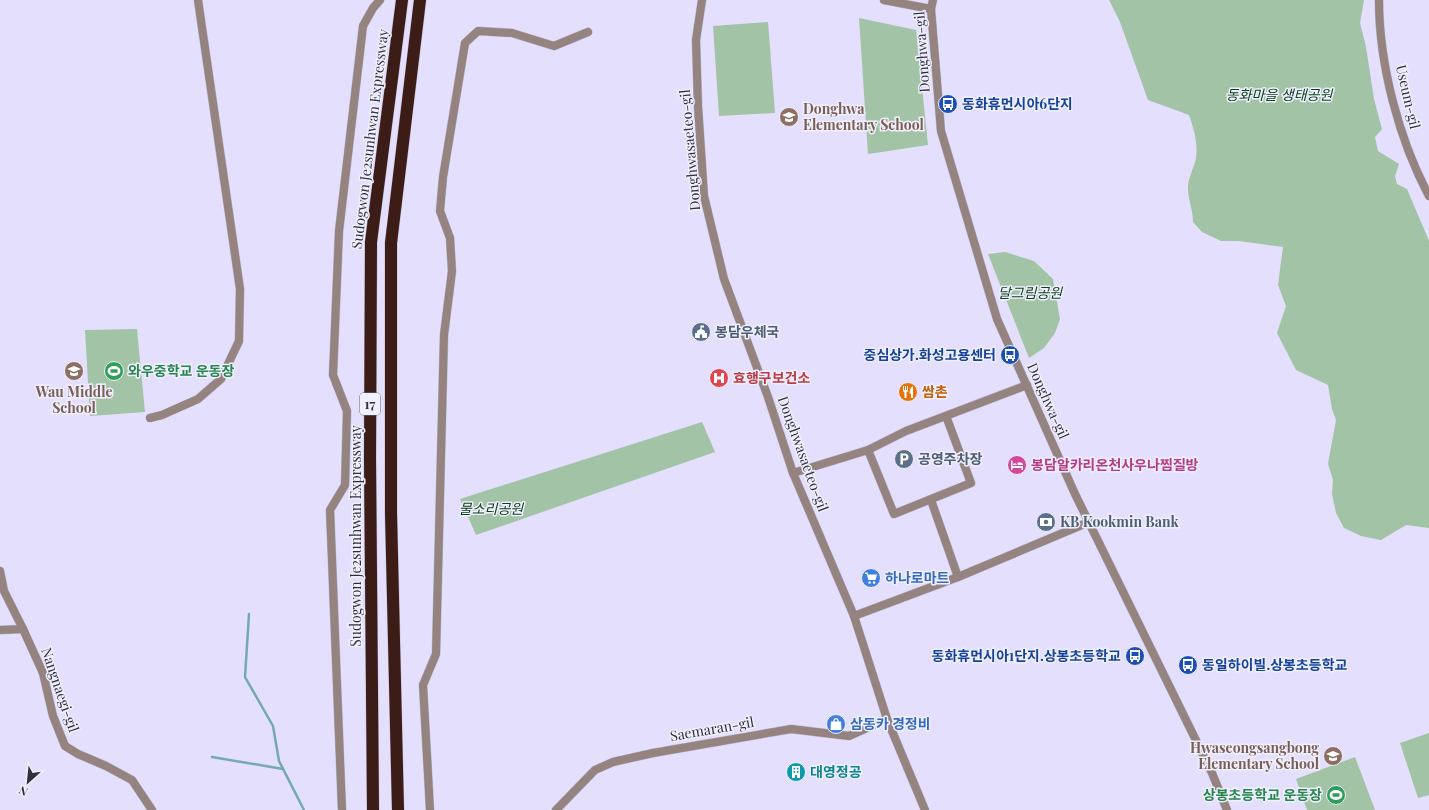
<svg xmlns="http://www.w3.org/2000/svg" width="1429" height="810" font-family="'Playfair Display','Noto Sans KR',serif">
	<style>
		.green { fill: #a2c3a6 }
		.lines { fill: none; stroke-linecap: round; stroke-linejoin: round }
		.stream { stroke: #74a9b1; stroke-width: 2.5 }
		.minor-casing { stroke: #bfbcd6; stroke-width: 9 }
		.tertiary-casing { stroke: #bfbcd6; stroke-width: 9 }
		.motorway-casing { stroke: #bfbcd6; stroke-width: 13 }
		.minor { stroke: #94837f; stroke-width: 8 }
		.tertiary { stroke: #94837f; stroke-width: 8 }
		.motorway { stroke: #3b1c17; stroke-width: 12 }
		.labels { text-anchor: middle; stroke-width: 3; stroke-linejoin: round; paint-order: stroke }
		.shield { fill: #f0effd; stroke: #6a6977; stroke-width: 1 }
		.shield-label { font-size: 13px; font-weight: bold; fill: #312f3d }
		.street-label { font-size: 14px; fill: #312f3d; stroke: #f0effd }
		.park-label { font-size: 14px; font-style: italic; fill: #0b421b; stroke: #f0effd }
		.transit-label { font-size: 14px; font-weight: bold; fill: #164399; stroke: #f0effd; text-anchor: start }
		.education-label { font-size: 14px; font-weight: bold; fill: #785e54; stroke: #f0effd; text-anchor: start }
		.service-label { font-size: 14px; font-weight: bold; fill: #4e5e75; stroke: #f0effd; text-anchor: start }
		.leisure-label { font-size: 14px; font-weight: bold; fill: #27864d; stroke: #f0effd; text-anchor: start }
		.health-label { font-size: 14px; font-weight: bold; fill: #be3a42; stroke: #f0effd; text-anchor: start }
		.food-label { font-size: 14px; font-weight: bold; fill: #c56008; stroke: #f0effd; text-anchor: start }
		.hotel-label { font-size: 14px; font-weight: bold; fill: #b23c85; stroke: #f0effd; text-anchor: start }
		.shop-label { font-size: 14px; font-weight: bold; fill: #366cbe; stroke: #f0effd; text-anchor: start }
		.culture-label { font-size: 14px; font-weight: bold; fill: #0d838f; stroke: #f0effd; text-anchor: start }
	</style>
	<rect width="100%" height="100%" fill="#e3dffc"/>
	<g class="green">
		<path d="M1109,0H1364L1360,23L1366,47L1374,99L1382,129L1375,137L1378,151L1399,164L1395,176L1397,184L1407,189L1429,241V528L1406,525L1381,540L1361,536L1344,528L1336,513L1332,494L1333,480L1328,464L1336,420L1332,409L1328,385L1296,370L1277,333L1286,306L1278,285L1283,247L1239,241H1221L1202,232L1193,222C1193,211 1189,202 1188,191C1187,179 1194,169 1196,158C1198,143 1194,129 1189,115L1148,100L1120,22Z"/>
		<polygon points="859,18 916,30 928,145 868,154"/>
		<polygon points="768,22 775,113 719,116 713,26"/>
		<polygon points="1005,252 1034,261 1053,279 1060,319 1055,333 1044,348 1029,358 988,254"/>
		<polygon points="137,329 145,412 90,416 85,330"/>
		<polygon points="702,422 715,452 476,535 460,499"/>
		<polygon points="1429,733 1429,795 1418,798 1400,743"/>
		<polygon points="1355,757 1375,810 1307,810 1296,779"/>
	</g>
	<g class="lines">
		<g class="stream">
			<polyline points="249,614 245,677 273,726 279,761 304,810"/>
			<polyline points="212,757 283,769"/>
		</g>
		<defs>
			<g id="minor">
				<polyline points="702,0 696,40 698,106 704,196 724,279 768,397 793,473 854,616 887,719 925,810"/>
				<polyline points="150,418 162,415 198,399 221,379 239,341 240,289 198,0"/>
				<polyline points="868,450 894,514 971,483 946,416"/>
				<polyline points="793,473 868,450 906,431 1027,385"/>
				<polyline points="931,500 958,577"/>
				<polyline points="854,616 958,577 1089,522"/>
				<polyline points="0,630 23,629 43,673 53,716 65,746 78,754 106,766 132,780 152,810"/>
				<polyline points="342,810 330,510 345,485 347,411 333,375 339,231 363,26 373,8 380,0"/>
				<polyline points="430,810 423,685 436,654 444,335 452,271 450,238 440,211 443,177 465,43 478,31 512,33 554,46 588,32"/>
				<polyline points="556,810 595,770 613,762 653,753 791,729 849,736 887,719"/>
			</g>
			<g id="tertiary">
				<polyline points="884,0 931,9"/>
				<polyline points="933,0 931,9 941,131 997,319 1075,494 1212,773 1227,810"/>
				<path d="M1379,0C1379,64 1399,140 1429,196"/>
				<polyline points="0,571 4,591 23,629"/>
			</g>
			<g id="motorway">
				<polyline points="373,810 370,459 371,242 402,0"/>
				<polyline points="398,810 391,513 391,243 420,0"/>
			</g>
		</defs>
		<use href="#minor" class="minor-casing"/>
		<use href="#tertiary" class="tertiary-casing"/>
		<use href="#motorway" class="motorway-casing"/>
		<use href="#minor" class="minor"/>
		<use href="#tertiary" class="tertiary"/>
		<use href="#motorway" class="motorway"/>
	</g>
	<defs>
		<symbol id="bus-disc" viewBox="-11 -11 22 22"><circle r="9.5" fill="#1a4fb4" stroke="#f0effd"/><path d="M-5-6H5V4H4V6H2V4H-2V6H-4V4H-5ZM-3.5-4V0h7V-4ZM-3.5 1.2v1.5H-2V1.2ZM2 1.2v1.5H3.5V1.2Z" fill="#fff"/></symbol>
		<symbol id="school-disc" viewBox="-11 -11 22 22"><circle r="9.5" fill="#8d6e63" stroke="#f0effd"/><path d="M0-5L7-2L0 1L-7-2ZM-4 1L0 2.5L4 1V4Q0 6-4 4Z" fill="#fff"/></symbol>
		<symbol id="civic-disc" viewBox="-11 -11 22 22"><circle r="9.5" fill="#5c6f8a" stroke="#f0effd"/><path d="M-.6-6.5H3V-4.5H.6V-3L4-1V1h2V6H-6V1h2V-1L-.6-3ZM-1.2 2.5V6h2.4V2.5Z" fill="#fff"/></symbol>
		<symbol id="stadium-disc" viewBox="-11 -11 22 22"><circle r="9.5" fill="#2e9e5b" stroke="#f0effd"/><path d="M0-5a6.5 5 0 1 0 0 10a6.5 5 0 1 0 0-10ZM-3.5-1.8h7v3.6h-7Z" fill="#fff"/></symbol>
		<symbol id="hospital-disc" viewBox="-11 -11 22 22"><circle r="9.5" fill="#e0444e" stroke="#f0effd"/><path d="M-5-5h3v3.5h4V-5h3V5h-3V1.5h-4V5h-3Z" fill="#fff"/></symbol>
		<symbol id="restaurant-disc" viewBox="-11 -11 22 22"><circle r="9.5" fill="#e8710a" stroke="#f0effd"/><path d="M-5-6h1v4h1v-4h1v4h1v-4h1v5L-1.5 .5V6h-2V.5L-5-1ZM5-6V6H3V1.5H1.5Q1.5-4 5-6Z" fill="#fff"/></symbol>
		<symbol id="parking-disc" viewBox="-11 -11 22 22"><circle r="9.5" fill="#5c6f8a" stroke="#f0effd"/><path d="M-3.5-5.5H1a3.5 3.5 0 0 1 0 7H-1V5.5H-3.5ZM-1-3.4V-.6H.8a1.4 1.4 0 0 0 0-2.8Z" fill="#fff"/></symbol>
		<symbol id="hotel-disc" viewBox="-11 -11 22 22"><circle r="9.5" fill="#d1479c" stroke="#f0effd"/><path d="M-6-4.5h1.5V1H6V5H4.5V3h-9V5H-6ZM-4 0a1.8 1.8 0 1 1 3.6 0ZM.5 0V-2.5h3Q6-2.5 6 0Z" fill="#fff"/></symbol>
		<symbol id="bank-disc" viewBox="-11 -11 22 22"><circle r="9.5" fill="#5c6f8a" stroke="#f0effd"/><path d="M-6-4H6V4H-6ZM0-2.3a2.3 2.3 0 1 0 0 4.6a2.3 2.3 0 1 0 0-4.6Z" fill="#fff"/></symbol>
		<symbol id="supermarket-disc" viewBox="-11 -11 22 22"><circle r="9.5" fill="#3f7fe0" stroke="#f0effd"/><path d="M-6-5.5h2.5l.6 2H6L4.5 2H-2.5L-4.4-4H-6ZM-1.5 3.2a1.3 1.3 0 1 0 .1 0ZM3 3.2a1.3 1.3 0 1 0 .1 0Z" fill="#fff"/></symbol>
		<symbol id="shop-disc" viewBox="-11 -11 22 22"><circle r="9.5" fill="#3f7fe0" stroke="#f0effd"/><path d="M-5-2.5h2.3a2.7 3.5 0 0 1 5.4 0H5L5.5 6h-11ZM-1.5-2.5h3a1.5 2.3 0 0 0-3 0Z" fill="#fff"/></symbol>
		<symbol id="building-disc" viewBox="-11 -11 22 22"><circle r="9.5" fill="#0f9aa8" stroke="#f0effd"/><path d="M-4-6H4V6H1V3H-1V6H-4ZM-2.5-4.3h1.7v1.8h-1.7ZM.8-4.3h1.7v1.8H.8ZM-2.5-1h1.7V.8h-1.7ZM.8-1h1.7V.8H.8Z" fill="#fff"/></symbol>
	</defs>
	<g fill-rule="evenodd">
		<use href="#bus-disc" x="937" y="93" width="22" height="22"/>
		<use href="#school-disc" x="778" y="106" width="22" height="22"/>
		<use href="#civic-disc" x="690" y="321" width="22" height="22"/>
		<use href="#bus-disc" x="999" y="344" width="22" height="22"/>
		<use href="#school-disc" x="63" y="360" width="22" height="22"/>
		<use href="#stadium-disc" x="103" y="360" width="22" height="22"/>
		<use href="#hospital-disc" x="708" y="367" width="22" height="22"/>
		<use href="#restaurant-disc" x="897" y="381" width="22" height="22"/>
		<use href="#parking-disc" x="893" y="448" width="22" height="22"/>
		<use href="#hotel-disc" x="1006" y="454" width="22" height="22"/>
		<use href="#bank-disc" x="1035" y="511" width="22" height="22"/>
		<use href="#supermarket-disc" x="860" y="567" width="22" height="22"/>
		<use href="#bus-disc" x="1124" y="645" width="22" height="22"/>
		<use href="#bus-disc" x="1177" y="654" width="22" height="22"/>
		<use href="#shop-disc" x="825" y="713" width="22" height="22"/>
		<use href="#school-disc" x="1322" y="745" width="22" height="22"/>
		<use href="#building-disc" x="785" y="761" width="22" height="22"/>
		<use href="#stadium-disc" x="1325" y="784" width="22" height="22"/>
	</g>
	<g class="labels">
		<rect class="shield" x="360" y="393" width="20" height="22" rx="3"/>
		<g class="shield-label">
			<text x="370" y="409">17</text>
		</g>
		<g class="street-label">
			<text transform="translate(922 52) rotate(-94)" y="5">Donghwa-gil</text>
			<text transform="translate(1408 97) rotate(77)" y="5">Useum-gil</text>
			<text transform="translate(370 139) rotate(-83)" y="5">Sudogwon Je2sunhwan Expressway</text>
			<text transform="translate(690 150) rotate(-95)" y="5">Donghwasaeteo-gil</text>
			<text transform="translate(1048 401) rotate(66)" y="5">Donghwa-gil</text>
			<text transform="translate(803 454) rotate(70)" y="5">Donghwasaeteo-gil</text>
			<text transform="translate(356 536) rotate(-90)" y="5">Sudogwon Je2sunhwan Expressway</text>
			<text transform="translate(60 690) rotate(71)" y="5">Nangnaegi-gil</text>
			<text transform="translate(712 729) rotate(-10)" y="5">Saemaran-gil</text>
		</g>
		<g class="park-label">
			<text x="1279" y="100">동화마을 생태공원</text>
			<text x="1030" y="298">달그림공원</text>
			<text x="491" y="514">물소리공원</text>
		</g>
		<g class="transit-label">
			<text x="962" y="109">동화휴먼시아6단지</text>
			<text x="996" y="360" text-anchor="end">중심상가.화성고용센터</text>
			<text x="1121" y="661" text-anchor="end">동화휴먼시아1단지.상봉초등학교</text>
			<text x="1202" y="670">동일하이빌.상봉초등학교</text>
		</g>
		<g class="education-label">
			<text x="803" y="114">Donghwa<tspan x="803" dy="16">Elementary School</tspan></text>
			<text x="74" y="397" text-anchor="middle">Wau Middle<tspan x="74" dy="16">School</tspan></text>
			<text x="1319" y="753" text-anchor="end">Hwaseongsangbong<tspan x="1319" dy="16">Elementary School</tspan></text>
		</g>
		<g class="service-label">
			<text x="715" y="337">봉담우체국</text>
			<text x="918" y="464">공영주차장</text>
			<text x="1060" y="527">KB Kookmin Bank</text>
		</g>
		<g class="leisure-label">
			<text x="128" y="376">와우중학교 운동장</text>
			<text x="1322" y="800" text-anchor="end">상봉초등학교 운동장</text>
		</g>
		<g class="health-label">
			<text x="733" y="383">효행구보건소</text>
		</g>
		<g class="food-label">
			<text x="922" y="397">쌈촌</text>
		</g>
		<g class="hotel-label">
			<text x="1031" y="470">봉담알카리온천사우나찜질방</text>
		</g>
		<g class="shop-label">
			<text x="885" y="583">하나로마트</text>
			<text x="850" y="729">삼동카 경정비</text>
		</g>
		<g class="culture-label">
			<text x="810" y="777">대영정공</text>
		</g>
	</g>
	<g transform="translate(28 782) rotate(207)" stroke="#f0effd" stroke-width="3" paint-order="stroke">
	<path d="M0-3L7 15L0 10L-7 15Z" fill="#312f3d"/>
	<text y="-6" font-size="11" font-weight="bold" text-anchor="middle" fill="#312f3d">N</text>
	</g>
</svg>
